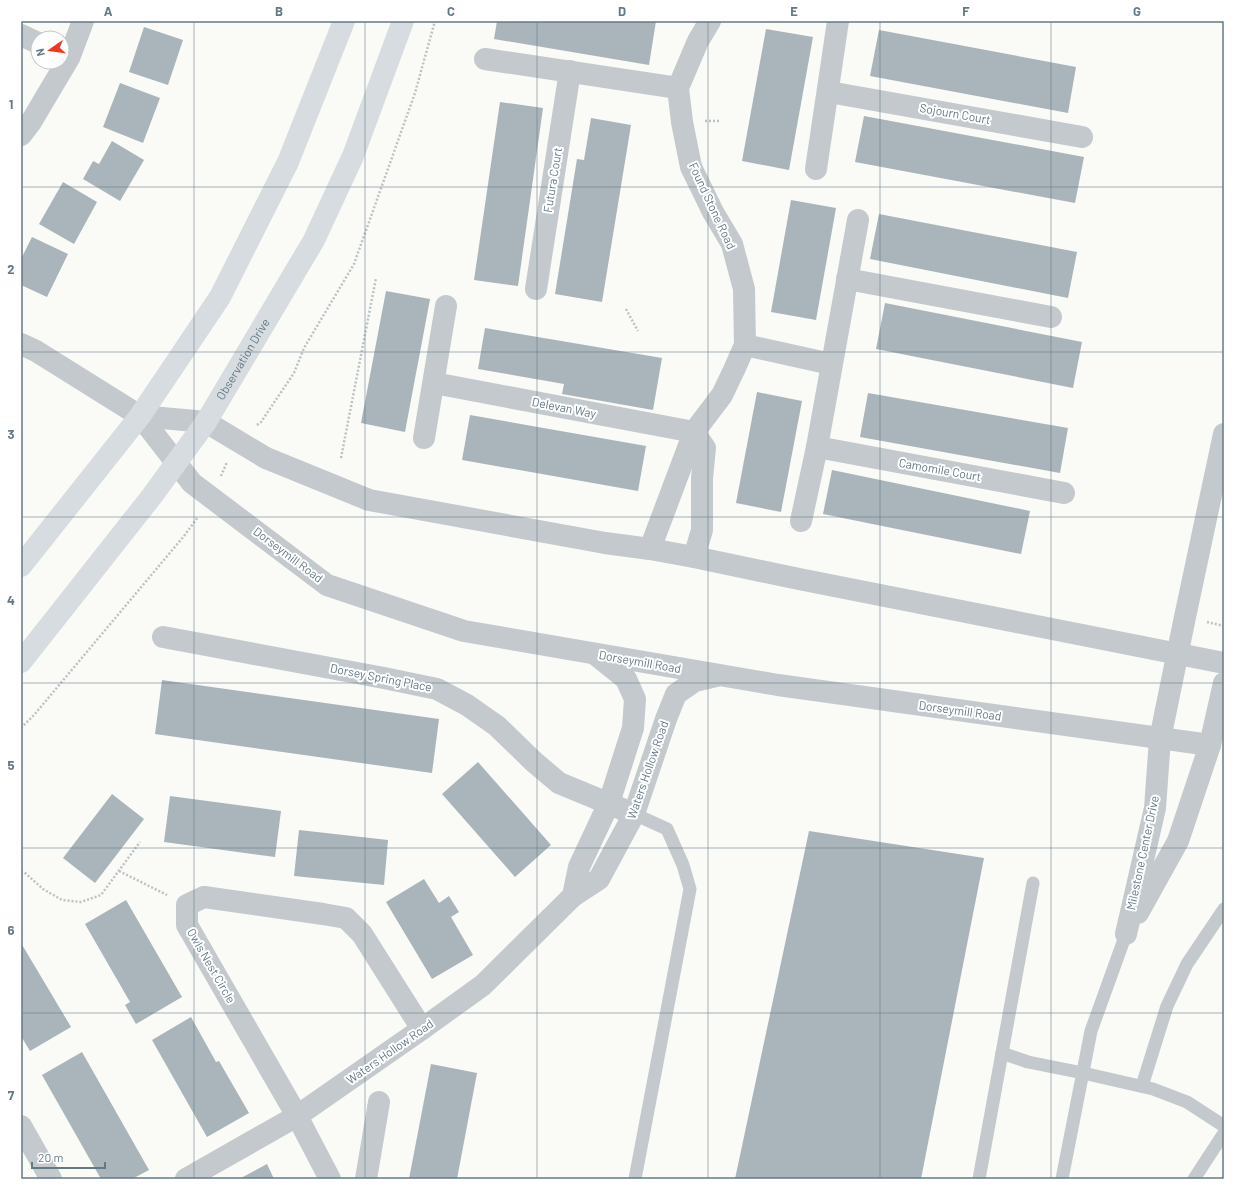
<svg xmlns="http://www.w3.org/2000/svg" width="1245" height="1200" font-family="Barlow,sans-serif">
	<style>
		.building { fill: #a9b5ba }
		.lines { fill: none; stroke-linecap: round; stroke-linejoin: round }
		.path { stroke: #bdc1c4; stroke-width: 2.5; stroke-dasharray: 2 2; stroke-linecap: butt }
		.lane { stroke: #c3c9cc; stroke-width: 13 }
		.street { stroke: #c3c9cc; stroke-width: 22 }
		.secondary { stroke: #d6dcdf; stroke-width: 22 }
		.grid { fill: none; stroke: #637a85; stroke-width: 1; stroke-opacity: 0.55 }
		.labels { text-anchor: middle; stroke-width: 4; stroke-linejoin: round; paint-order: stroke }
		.street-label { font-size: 12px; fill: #637a85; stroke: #fff }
		.neatline { fill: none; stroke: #637a85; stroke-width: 1.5 }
		.grid-label { font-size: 13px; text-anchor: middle; font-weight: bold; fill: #637a85 }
	</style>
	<rect width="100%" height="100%" fill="#fafaf7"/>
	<g class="building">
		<polygon points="497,21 656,21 649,65 494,39"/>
		<polygon points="144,27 183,40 168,85 129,72"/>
		<polygon points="766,29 813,37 789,170 742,161"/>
		<polygon points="879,30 1076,67 1068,113 870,76"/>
		<polygon points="120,83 160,98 143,143 103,127"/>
		<polygon points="500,102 543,108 518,286 474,280"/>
		<polygon points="864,116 1084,157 1075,203 855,162"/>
		<polygon points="591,118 631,125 602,302 555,294 577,159 584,160"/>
		<polygon points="112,141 144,160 120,201 83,179 93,161 99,164"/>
		<polygon points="63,182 97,202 74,244 39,224"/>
		<polygon points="791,200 836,208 816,320 771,312"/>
		<polygon points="879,214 1077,252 1068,298 870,259"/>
		<polygon points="32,237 68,254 47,297 21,285 21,259"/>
		<polygon points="386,291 430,299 405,432 361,423"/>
		<polygon points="885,303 1082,342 1073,388 876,349"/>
		<polygon points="485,328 662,358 653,410 562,394 564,384 478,369"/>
		<polygon points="757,392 802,401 781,512 736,503"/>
		<polygon points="868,393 1068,428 1060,473 860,437"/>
		<polygon points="470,415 646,446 638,491 462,460"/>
		<polygon points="832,470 1030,511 1021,554 823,514"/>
		<polygon points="162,680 439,719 432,773 155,734"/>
		<polygon points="478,762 551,845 515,877 442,794"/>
		<polygon points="112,794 144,819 95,883 63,858"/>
		<polygon points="170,796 281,811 275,857 164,842"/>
		<polygon points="299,830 388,840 384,885 294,876"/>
		<polygon points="809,831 984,858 921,1179 735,1179"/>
		<polygon points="424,879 439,903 449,896 459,912 451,917 473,955 432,979 386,902"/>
		<polygon points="126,900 182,997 136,1024 125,1005 130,1002 85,924"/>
		<polygon points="21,943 71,1027 30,1051 21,1036"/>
		<polygon points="191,1017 216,1062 219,1061 249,1113 207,1137 152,1040"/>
		<polygon points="82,1052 149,1170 132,1179 101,1179 42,1075"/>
		<polygon points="431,1064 477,1073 457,1179 409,1179"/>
		<polygon points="267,1164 274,1179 239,1179"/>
	</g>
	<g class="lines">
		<g class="path">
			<polyline points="705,121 720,121"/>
			<polyline points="626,309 638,331"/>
			<polyline points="257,425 261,422 294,373 304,348 354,264 415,93 435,21"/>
			<polyline points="341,458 376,278"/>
			<polyline points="221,476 227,462"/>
			<polyline points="1207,622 1224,626"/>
			<polyline points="21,728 34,715 184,536 198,517"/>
			<polyline points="119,871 167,895"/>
			<polyline points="21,872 24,872 43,889 62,900 81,902 101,895 140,842"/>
		</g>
		<g class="lane">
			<polyline points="634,814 667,829 683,865 690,889 635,1179"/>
			<polyline points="1002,1053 1028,1062 1083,1073 1153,1089 1187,1102 1224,1126"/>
			<polyline points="1142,1086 1167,1006 1187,964 1224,909"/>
			<polyline points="979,1179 1033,883"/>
			<polyline points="1062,1179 1091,1031 1126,934"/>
			<polyline points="1194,1179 1224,1133"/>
		</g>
		<g class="street">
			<polyline points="21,35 38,43"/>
			<polyline points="485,59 678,88"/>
			<polyline points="829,92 1082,137"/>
			<polyline points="21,135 31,122 69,58 83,21"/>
			<polyline points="816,169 838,21"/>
			<polyline points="847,279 1051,317"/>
			<polyline points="536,289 570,71"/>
			<polyline points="21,344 36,351 140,416 192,483 327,585 464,631 778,685 1210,745"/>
			<polyline points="745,345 831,364"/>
			<polyline points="434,383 694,432"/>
			<polyline points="140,416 206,422 266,458 369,500 605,543 650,549 694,557 799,579 1224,663"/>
			<polyline points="424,438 446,306"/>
			<polyline points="817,447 1064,493"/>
			<polyline points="801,521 817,447 858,220"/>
			<polyline points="650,549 694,432 722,395 734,370 745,345 744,289 732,244 713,212 691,167 682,122 678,88 698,41 710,21"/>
			<polyline points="694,557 702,530 702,478 705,448 694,432"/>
			<polyline points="163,637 384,678 437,689 467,705 497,726 533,761 559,783 634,814"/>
			<polyline points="573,896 579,867 609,803 633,728 635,699 626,679 596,655"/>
			<polyline points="1138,913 1178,841 1210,745 1224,683"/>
			<polyline points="1126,934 1155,808 1160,739 1185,617 1224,434"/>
			<polyline points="21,1126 51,1179"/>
			<polyline points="186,1179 297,1116 422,1029 483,985 573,896 599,879 634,814 666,719 676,694 695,681 716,676"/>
			<polyline points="330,1179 297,1116 187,925 187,905 204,897 323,914 346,918 362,934 422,1029"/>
			<polyline points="366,1179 379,1102"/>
		</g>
		<g class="secondary">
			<polyline points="21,566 140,416 220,297 288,162 344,21"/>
			<path id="s1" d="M21,662L152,496L206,422L314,240L353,156L403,21"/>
		</g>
	</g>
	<path class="grid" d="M194,21V1179M365,21V1179M537,21V1179M708,21V1179M880,21V1179M1051,21V1179M21,187H1224M21,352H1224M21,517H1224M21,683H1224M21,848H1224M21,1013H1224"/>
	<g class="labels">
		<g class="street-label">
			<text transform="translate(955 114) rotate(10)" y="4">Sojourn Court</text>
			<text transform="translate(553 180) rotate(-81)" y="4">Futura Court</text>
			<text transform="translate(712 206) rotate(65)" y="4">Found Stone Road</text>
			<text dy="4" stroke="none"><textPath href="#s1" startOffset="376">Observation Drive</textPath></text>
			<text transform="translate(564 408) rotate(11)" y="4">Delevan Way</text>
			<text transform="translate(940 470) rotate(10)" y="4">Camomile Court</text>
			<text transform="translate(288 555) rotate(37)" y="4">Dorseymill Road</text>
			<text transform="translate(640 662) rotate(10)" y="4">Dorseymill Road</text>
			<text transform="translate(381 678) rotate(11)" y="4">Dorsey Spring Place</text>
			<text transform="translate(960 711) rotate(8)" y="4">Dorseymill Road</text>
			<text transform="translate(648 770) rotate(-71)" y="4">Waters Hollow Road</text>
			<text transform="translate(1143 853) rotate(-78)" y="4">Milestone Center Drive</text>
			<text transform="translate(211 966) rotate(60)" y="4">Owls Nest Circle</text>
			<text transform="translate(390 1052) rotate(-35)" y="4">Waters Hollow Road</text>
		</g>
	</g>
	<rect width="1245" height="1200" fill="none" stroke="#ffffff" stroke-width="44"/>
	<g transform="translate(50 50) rotate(257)"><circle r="19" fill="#ffffff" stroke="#c1cace"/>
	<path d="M0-3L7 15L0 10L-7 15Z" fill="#ef3722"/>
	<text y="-6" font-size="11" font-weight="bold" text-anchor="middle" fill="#637a85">N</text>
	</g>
	<path d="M32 1162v6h73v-6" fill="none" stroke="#637a85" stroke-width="2"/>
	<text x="38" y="1162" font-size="12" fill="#637a85" stroke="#ffffff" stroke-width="3" paint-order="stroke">20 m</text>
	<rect x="22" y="22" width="1201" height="1156" class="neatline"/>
	<g class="grid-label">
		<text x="108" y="16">A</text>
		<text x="279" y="16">B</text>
		<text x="451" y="16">C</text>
		<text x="622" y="16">D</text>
		<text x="794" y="16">E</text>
		<text x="966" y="16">F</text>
		<text x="1137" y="16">G</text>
		<text x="11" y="109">1</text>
		<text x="11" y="274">2</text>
		<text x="11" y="439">3</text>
		<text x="11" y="605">4</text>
		<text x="11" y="770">5</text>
		<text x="11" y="935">6</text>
		<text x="11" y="1100">7</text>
	</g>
</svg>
